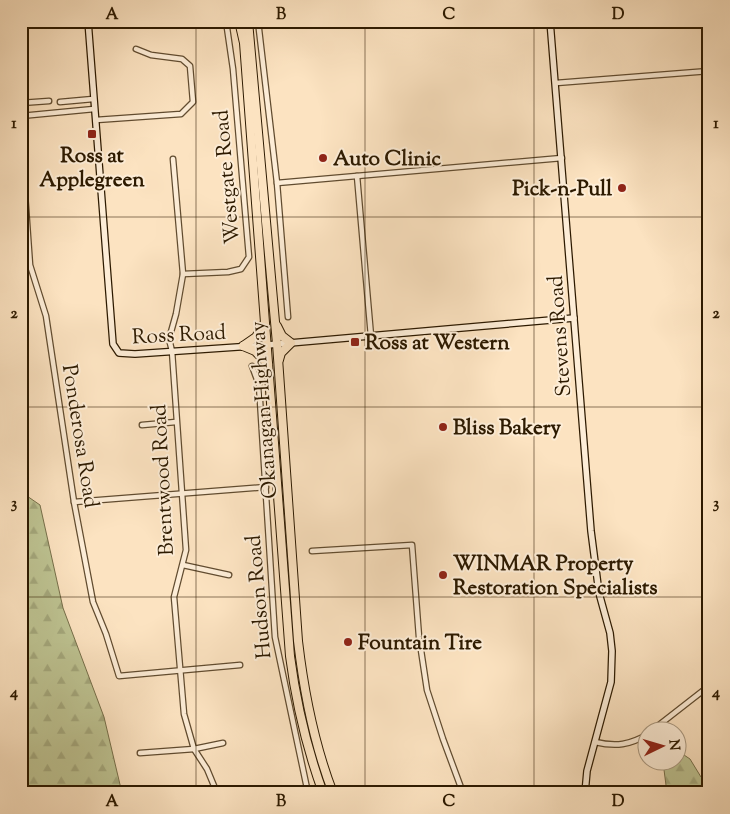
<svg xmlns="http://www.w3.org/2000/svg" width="730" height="814" font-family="'Sorts Mill Goudy',serif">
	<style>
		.forest { fill: url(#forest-firs); stroke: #766f4a }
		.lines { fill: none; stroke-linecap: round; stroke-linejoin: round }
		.street-casing { stroke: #614c30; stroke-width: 7 }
		.secondary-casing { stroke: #2d1a00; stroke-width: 8 }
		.highway-casing { stroke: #2d1a00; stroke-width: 10 }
		.street { stroke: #fdedd7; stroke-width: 4.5 }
		.secondary { stroke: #fdedd7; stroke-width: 5.5 }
		.highway { stroke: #fce3c1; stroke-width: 8 }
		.grid { fill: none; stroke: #2d1a00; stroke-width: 1; stroke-opacity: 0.55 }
		.poi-dot { fill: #8f2418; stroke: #fdedd7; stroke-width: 2 }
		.labels { text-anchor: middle; stroke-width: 4; stroke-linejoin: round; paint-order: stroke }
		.poi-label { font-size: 21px; font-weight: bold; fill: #2d1a00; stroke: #fdedd7; text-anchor: start }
		.street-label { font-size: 21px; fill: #2d1a00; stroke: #fdedd7 }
		.neatline { fill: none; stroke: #2d1a00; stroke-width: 2 }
		.grid-label { font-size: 16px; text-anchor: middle; font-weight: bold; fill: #2d1a00 }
	</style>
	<defs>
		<pattern id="forest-firs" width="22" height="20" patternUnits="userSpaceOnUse" patternTransform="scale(1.25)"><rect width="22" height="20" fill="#bec493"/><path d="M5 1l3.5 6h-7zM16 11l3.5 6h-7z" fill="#a4a87d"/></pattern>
	</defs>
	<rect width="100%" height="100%" fill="#fce3c1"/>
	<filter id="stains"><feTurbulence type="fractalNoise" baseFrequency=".004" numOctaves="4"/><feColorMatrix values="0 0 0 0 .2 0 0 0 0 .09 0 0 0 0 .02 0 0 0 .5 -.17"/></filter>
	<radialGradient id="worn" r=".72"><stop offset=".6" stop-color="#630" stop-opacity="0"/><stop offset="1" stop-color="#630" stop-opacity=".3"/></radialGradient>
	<g class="forest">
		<polygon points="21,475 27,496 40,505 63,608 104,717 122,793 21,793"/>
		<polygon points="678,748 681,750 681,753 690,759 701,777 709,784 709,793 667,793 663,762 678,762"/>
	</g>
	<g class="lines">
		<defs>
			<g id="street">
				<polyline points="258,21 277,183 288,317"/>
				<polyline points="556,83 709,71"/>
				<polyline points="60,102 93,99"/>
				<polyline points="21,103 49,101"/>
				<polyline points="21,116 94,109"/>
				<polyline points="96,120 181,114 193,102 190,66 182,59 151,55 136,49"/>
				<polyline points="21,137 30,265 46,316 74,502 93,602 106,634 119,676 240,665"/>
				<polyline points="173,159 183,274 176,314 169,339 172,351 186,550 174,597 184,714 194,749 207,769 217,793"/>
				<polyline points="357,176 371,336"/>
				<polyline points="277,183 562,158"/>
				<polyline points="183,274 228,272 241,269 249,257 233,69 226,21"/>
				<polyline points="252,366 259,385 275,637 308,793"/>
				<polyline points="142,425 176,422"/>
				<polyline points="74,502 266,487"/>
				<polyline points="312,551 412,545 419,637 427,690 443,739 463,793"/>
				<polyline points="183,565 229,575"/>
				<polyline points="650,732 709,686"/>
				<path d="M595,742C616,747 630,745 648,734"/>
				<polyline points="140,753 194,749 223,743"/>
			</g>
			<g id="secondary">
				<polyline points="88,21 113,344 119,353 135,354 267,345 574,318"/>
				<polyline points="550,21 591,531 599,593 610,633 612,651 611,682 587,771 585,793"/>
			</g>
			<g id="highway">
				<path d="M239,21L244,43L290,656C296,702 307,749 323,793"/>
				<path d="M248,21L277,344L298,641C304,692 314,744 333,793"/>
				<polyline points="277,326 282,336 291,343 281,353 279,360"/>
				<polyline points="243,346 256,337 264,324"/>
				<polyline points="243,346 255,351 268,364"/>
			</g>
		</defs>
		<use href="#street" class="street-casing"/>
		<use href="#secondary" class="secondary-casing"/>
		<use href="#highway" class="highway-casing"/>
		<use href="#street" class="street"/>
		<use href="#secondary" class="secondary"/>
		<use href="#highway" class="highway"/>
	</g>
	<path class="grid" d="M196,21V793M365,21V793M534,21V793M21,217H709M21,407H709M21,597H709"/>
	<g class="poi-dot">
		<rect x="87" y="129" width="10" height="10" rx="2.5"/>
		<circle cx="323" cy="158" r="5"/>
		<circle cx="622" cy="188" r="5"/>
		<rect x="350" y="337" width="10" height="10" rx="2.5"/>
		<circle cx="443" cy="427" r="5"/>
		<circle cx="443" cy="575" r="5"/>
		<circle cx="348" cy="642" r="5"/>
	</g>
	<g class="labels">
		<g class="poi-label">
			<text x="92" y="162" text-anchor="middle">Ross at<tspan x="92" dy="24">Applegreen</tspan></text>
			<text x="333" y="165">Auto Clinic</text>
			<text x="612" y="195" text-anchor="end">Pick-n-Pull</text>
			<text x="365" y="349">Ross at Western</text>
			<text x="453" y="434">Bliss Bakery</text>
			<text x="453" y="570">WINMAR Property<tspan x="453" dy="24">Restoration Specialists</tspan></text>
			<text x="358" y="649">Fountain Tire</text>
		</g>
		<g class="street-label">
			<text transform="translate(226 177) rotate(-95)" y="7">Westgate Road</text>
			<text transform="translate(179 334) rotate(-3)" y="7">Ross Road</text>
			<text transform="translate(559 336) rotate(-94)" y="7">Stevens Road</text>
			<text transform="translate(263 410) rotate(-94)" y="7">Okanagan Highway</text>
			<text transform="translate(81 436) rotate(81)" y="7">Ponderosa Road</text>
			<text transform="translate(162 480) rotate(-93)" y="7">Brentwood Road</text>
			<text transform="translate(258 597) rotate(-95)" y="7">Hudson Road</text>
		</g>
	</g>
	<rect width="730" height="814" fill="none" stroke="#fce3c1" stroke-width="55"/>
	<g transform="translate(662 746) rotate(85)"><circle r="24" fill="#fdedd7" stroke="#aa9981"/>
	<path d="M0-4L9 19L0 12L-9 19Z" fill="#8f2418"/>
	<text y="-8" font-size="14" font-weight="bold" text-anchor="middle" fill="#2d1a00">N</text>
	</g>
	<rect x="28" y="28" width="674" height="758" class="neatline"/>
	<g class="grid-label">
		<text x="112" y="19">A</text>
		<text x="281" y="19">B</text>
		<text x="449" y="19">C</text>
		<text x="618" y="19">D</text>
		<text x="14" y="128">1</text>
		<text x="716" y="128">1</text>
		<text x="14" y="318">2</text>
		<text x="716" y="318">2</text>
		<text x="14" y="508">3</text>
		<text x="716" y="508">3</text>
		<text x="14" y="697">4</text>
		<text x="716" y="697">4</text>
		<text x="112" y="806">A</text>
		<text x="281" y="806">B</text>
		<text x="449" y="806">C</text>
		<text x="618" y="806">D</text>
	</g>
	<rect width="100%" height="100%" filter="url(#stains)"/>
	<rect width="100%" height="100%" fill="url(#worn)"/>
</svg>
